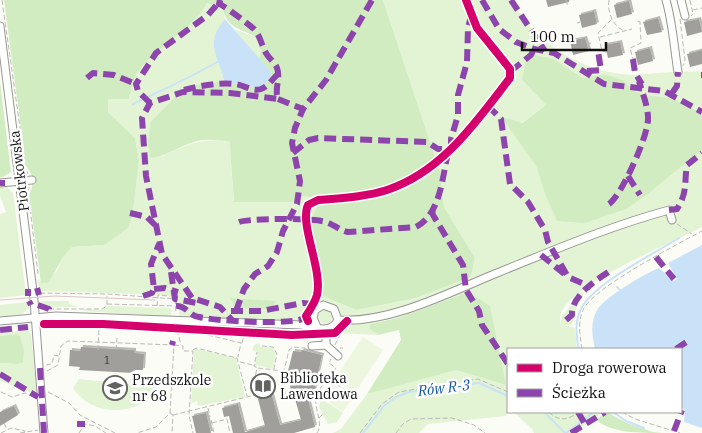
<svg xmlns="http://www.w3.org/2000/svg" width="702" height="433" font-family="'IBM Plex Serif',serif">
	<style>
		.green { fill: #e3f4d5 }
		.forest { fill: #d2ecc2 }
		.pitch { fill: #edf7df }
		.water { fill: #cae2f8 }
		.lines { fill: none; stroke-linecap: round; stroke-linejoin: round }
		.stream { stroke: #cae2f8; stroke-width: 2 }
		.building { fill: #a09f9b; filter: url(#shadow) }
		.minor-casing { stroke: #969694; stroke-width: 9 }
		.path { stroke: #b9b9b8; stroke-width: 1; stroke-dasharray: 5 2.5; stroke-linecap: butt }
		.minor { stroke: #fffffe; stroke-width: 7 }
		.tram { stroke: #d9c6c4; stroke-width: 1 }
		.quiet { stroke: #8e44ad; stroke-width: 6; stroke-dasharray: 12 6; stroke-linecap: butt }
		.cycleway-casing { stroke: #fff; stroke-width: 11 }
		.cycleway { stroke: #d6006c; stroke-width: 8 }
		.labels { text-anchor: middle; stroke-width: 5; stroke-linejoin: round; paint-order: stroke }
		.number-label { font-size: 11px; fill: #343433 }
		.street-label { font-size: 14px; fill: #101010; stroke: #fff }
		.poi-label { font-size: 14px; fill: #101010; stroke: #fff; text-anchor: start }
		.water-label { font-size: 15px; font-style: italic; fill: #1154aa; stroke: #fff }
	</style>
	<defs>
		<filter id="shadow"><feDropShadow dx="2" dy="-2" stdDeviation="0" flood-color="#0004"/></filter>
	</defs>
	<rect width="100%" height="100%" fill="#fcfcf6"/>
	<g class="green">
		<path d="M383,0H512C532,40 577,69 622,74C638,76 655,73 671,72C682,71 692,72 702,71V113L671,98L644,95L633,90L623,80L604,74L583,78L554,59L522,80L546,105L521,123L502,116L536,166L545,194H648L702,150V227C672,243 573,283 561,313C560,316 560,321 560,324L562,315C571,308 572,299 581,292L584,293L575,310L572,325H564L575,328L577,349H508V410L506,416L428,424L419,433H333L341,429L367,394L401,383L456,370L506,385L468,292L398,318L373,322L370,329L378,335L337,333L347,323L332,304L318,305L311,303L304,315L305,319L292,322L179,318V297H169L168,295L40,291L37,281L39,278V282L56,272L64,256L72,247L104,245L133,213L139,160L135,138L108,112V99H129C131,91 133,79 138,72C155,49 197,24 207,3L222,8L225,19C209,38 219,60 224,81L186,86L151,121L161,157C187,144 201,137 231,142C229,162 233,182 234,202L308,195L314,199L316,209L319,291L323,296L356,310L416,298L471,277L475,258L444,207L440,172Z"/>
		<polygon points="234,29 256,37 261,52 259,59"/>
		<polygon points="0,185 5,185 13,193 26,295 0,298 0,214 6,212 0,196"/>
		<polygon points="42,301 69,301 69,304 79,307 48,307 42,304"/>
		<polygon points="27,302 30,307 22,314 0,317 0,305"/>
		<polygon points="109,306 171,308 171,317 84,311 84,309 102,310"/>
		<circle cx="325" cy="317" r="7"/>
		<polygon points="28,330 31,334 37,395 0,381 0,363 17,364 16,334 0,336 0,333"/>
		<polygon points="259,343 261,347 273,348 276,354 273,369 255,365 257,352 252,350 254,345"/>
		<polygon points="196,349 236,358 245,397 198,406 197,401 191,403 194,351"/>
		<path d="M151,378L156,387C154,391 151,397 147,400C123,417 88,412 73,388L79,379L140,385Z"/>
		<polygon points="321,398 343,413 337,422 328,424 319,407"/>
		<polygon points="514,412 603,412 573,433 534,433 532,429"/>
	</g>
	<g class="forest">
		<path d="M4,0H383L440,172L444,207L475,258L471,277L416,298L356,310L323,296L319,291C317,273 308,222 316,209L314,199L308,196L298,197L295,202H234C233,182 230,162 230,142C217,140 204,138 191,143C176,148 165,157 150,158L148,141L151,121L186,86L224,81L259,88L272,73L259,59L261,52L256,37C238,27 229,30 222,8L207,3C197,25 155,49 138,72C133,79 131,91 129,99H108V112L135,138L139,160L133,213L128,228L104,245L72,247L64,256L48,283H41L29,194C35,181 34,177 26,166Z"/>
		<polygon points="527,53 554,59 583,78 604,74 623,80 633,90 644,95 671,98 702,113 702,150 648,194 626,209 585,223 557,221 545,194 536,166 501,116 522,123 546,105 522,80"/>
		<polygon points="0,82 11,172 3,177 0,177"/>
		<polygon points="468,292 490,306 506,385 456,370 367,394 401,340 399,330 378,335 370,329 370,324 398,318"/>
		<polygon points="230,298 276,301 271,309 236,307"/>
		<polygon points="16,334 20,336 24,350 23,362 17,364 0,363 0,336"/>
		<path d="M607,412L627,423L653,432L662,433C640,433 611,433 596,420Z"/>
	</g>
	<g class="pitch">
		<polygon points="363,337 383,350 355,393 334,380"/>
		<polygon points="329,384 352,399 343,412 321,397"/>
	</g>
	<g class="water">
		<path d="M225,19L272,73L268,81L259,88L224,81C218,55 204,43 225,19Z"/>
		<path d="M702,245V428L684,422L685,410L681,407V349H595C592,337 590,322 597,310C605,297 644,274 659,268L674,281L677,279L668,263Z"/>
	</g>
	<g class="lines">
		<g class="stream">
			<path d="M133,104C162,90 190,78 217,62"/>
			<polyline points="617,287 622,292"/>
			<path d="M579,349C576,338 575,322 580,311C590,285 654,254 679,238"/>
			<polyline points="544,412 565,433"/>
			<polyline points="613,412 626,421 644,428"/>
			<polyline points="363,433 384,406 396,397 409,392 479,383 508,396"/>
			<polyline points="566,433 594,412"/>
		</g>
	</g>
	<g class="building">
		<polygon points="546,0 569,0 569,2 548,7"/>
		<polygon points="629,1 632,14 617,18 614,5"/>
		<polygon points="594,11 597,24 582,28 579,15"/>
		<polygon points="658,18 662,32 647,35 643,22"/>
		<polygon points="699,19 702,32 687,36 684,22"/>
		<polygon points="585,38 589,51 573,55 570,41"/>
		<polygon points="620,42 623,55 608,58 605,45"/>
		<polygon points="650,48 653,61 638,65 635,52"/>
		<polygon points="702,50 702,64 690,67 687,54"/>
		<polygon points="81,347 134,350 134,353 144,354 143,370 133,370 133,373 79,370 80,367 69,366 70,350 80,351"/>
		<polygon points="302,350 322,355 314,392 306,391 315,427 294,433 233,433 229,416 224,417 222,408 238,404 245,432 265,426 258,399 260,398 258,382 269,385 280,425 301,420 295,399 290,400 287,391 291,390 289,381 285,380 284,375 287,375 293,351 301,352"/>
		<polygon points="14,406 18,415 0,426 0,412"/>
		<polygon points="206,413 211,433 196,433 192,416"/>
	</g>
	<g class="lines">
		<defs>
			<g id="minor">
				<path d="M666,0C673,24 674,48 678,72"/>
				<polyline points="681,0 685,16"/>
				<polyline points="0,26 34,300 44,433"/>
				<polyline points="0,183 32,180"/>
				<path d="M338,320C389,324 450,292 497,273C554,250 610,226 669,210L672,220"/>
				<path d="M0,321L56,316L301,325C314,327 331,335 338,320L334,309L323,305L315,310L313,318L317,327"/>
				<polyline points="326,330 326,345 338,356"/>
				<polyline points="312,346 326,345"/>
			</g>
		</defs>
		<use href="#minor" class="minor-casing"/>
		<g class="path">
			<polyline points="2,0 26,170 28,174"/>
			<polyline points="566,0 568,7"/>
			<path d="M609,0C607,12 613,27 625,31"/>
			<polyline points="690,0 693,14 691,16"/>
			<polyline points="693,10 702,8"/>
			<polyline points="680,19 685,60 683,66"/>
			<polyline points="577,23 580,22"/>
			<polyline points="600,37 632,29"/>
			<polyline points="587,44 591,43"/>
			<polyline points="607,52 602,51 598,33 612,19"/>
			<polyline points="636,58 633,59 630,48 641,43 640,22 637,21"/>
			<polyline points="29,187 28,191 38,274"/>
			<polyline points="677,224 692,234"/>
			<polyline points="40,293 107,294 175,299 176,314"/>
			<polyline points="107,304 175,306"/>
			<polyline points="157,306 158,295 168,296 168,298"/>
			<polyline points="49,309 102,309 107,306 107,296"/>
			<polyline points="92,325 95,327 230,334 231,330"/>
			<polyline points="177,330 181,345"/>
			<polyline points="208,335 241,343 238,357"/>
			<polyline points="242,343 245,331"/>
			<polyline points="174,345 183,346 183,351 193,351 189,415 193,433"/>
			<polyline points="335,345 344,326"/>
			<polyline points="262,346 273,347 277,354 274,369"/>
			<polyline points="340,348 343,348"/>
			<path d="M582,349C580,336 577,321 584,308C598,285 676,245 702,231"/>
			<polyline points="98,350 99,328"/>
			<polyline points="116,350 117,338"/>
			<polyline points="193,350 196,348 237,358 247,396"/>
			<polyline points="240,362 253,365"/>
			<polyline points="46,365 52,364 54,355 59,356"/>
			<polyline points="258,368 283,371"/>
			<polyline points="47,371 58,365 61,346 68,341 174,345 170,413 156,427 137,433"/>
			<polyline points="330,380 353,395"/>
			<polyline points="1,392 12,397 25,393 35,398"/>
			<polyline points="48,392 69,403 80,415 115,433"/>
			<polyline points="302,393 316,397"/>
			<polyline points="286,395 282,379 289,350 293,347 305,348"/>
			<polyline points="208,408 210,417"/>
			<path d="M549,412C560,423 568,419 580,412"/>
			<polyline points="622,412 635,419 680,433"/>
			<polyline points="170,413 173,415 172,433"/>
			<polyline points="173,415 255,395 253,387 257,368 254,366 257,352"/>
			<polyline points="319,418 323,414"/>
			<polyline points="211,420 214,433"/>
			<polyline points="4,423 7,429"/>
			<polyline points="212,423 227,419 230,433"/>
			<polyline points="1,433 11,428 25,431 24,433"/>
			<polyline points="20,433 38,430"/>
			<polyline points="79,433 85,424 95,426 106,433"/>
			<path d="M317,433C324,424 314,409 316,398C319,386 330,378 336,368L329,363L331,359"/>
			<polyline points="360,433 382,404 399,392 478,379 508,392"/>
			<polyline points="396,433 403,424 411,419 452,418 474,425 485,433"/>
		</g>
		<use href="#minor" class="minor"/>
		<polyline class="tram" points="0,300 55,296 155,300"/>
		<g class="quiet">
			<path d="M220,0L219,4C222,4 250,25 254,29C261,36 262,49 268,56C271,60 275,63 277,68C281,79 274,88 278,99L230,93L183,92L150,103L142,118L146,176L162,254L192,298L220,307L232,320"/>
			<polyline points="482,0 499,29 516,42 534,49 554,53 604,84 664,91 702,112"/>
			<polyline points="511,0 545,51"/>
			<polyline points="633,59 635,73 642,84"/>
			<polyline points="511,71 531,55 534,49"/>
			<polyline points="587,71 601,70 598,51"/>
			<polyline points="701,75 702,75"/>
			<polyline points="87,78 93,73 114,75 136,84"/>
			<path d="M184,90C200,86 218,82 235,84C244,85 252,92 261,89C269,86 272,79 278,74"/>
			<polyline points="672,93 677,86 678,72"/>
			<polyline points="278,99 303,109 326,80 372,0"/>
			<polyline points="150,103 138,91 136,84 156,53 208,15 221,0"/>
			<polyline points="488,106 501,119 510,184 528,202 545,230 548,242 568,277 591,287"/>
			<polyline points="451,149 451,139 458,115 458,95 467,62 468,28 471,16"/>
			<polyline points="293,153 309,140 318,138 427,142 438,149 444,149"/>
			<polyline points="628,176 640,195"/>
			<polyline points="0,183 5,183"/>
			<path d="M609,204C622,195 649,134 648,118C648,106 642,92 639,81"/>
			<polyline points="432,210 433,215 463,265 466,290 479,311 482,325 508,364"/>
			<path d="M669,210L677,209C688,192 684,182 687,165L702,153"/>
			<polyline points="130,213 147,217 155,225"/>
			<path d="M239,222C250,218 315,218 326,222C335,225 339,230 348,232L416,227C441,214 442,177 448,153"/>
			<polyline points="541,255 567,276"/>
			<polyline points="656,257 674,279"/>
			<polyline points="171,272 175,299 197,303"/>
			<polyline points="37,288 39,295"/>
			<polyline points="28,289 28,296"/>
			<polyline points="154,289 165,288 178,292"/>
			<polyline points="143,296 152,293 154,289 151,264 159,244"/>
			<polyline points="29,301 31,305"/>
			<polyline points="38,305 49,309 49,313"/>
			<path d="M176,306C186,305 189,316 199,317C216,321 295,326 307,317"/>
			<polyline points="231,311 261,311 303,303 312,304"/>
			<polyline points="236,311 244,289 255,274 268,266 277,252 283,231 297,204 300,181 292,143 295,128 303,109"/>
			<path d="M566,320L572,315C571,296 596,280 610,271L609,268"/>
			<polyline points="0,330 28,327"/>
			<polyline points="172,345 173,341"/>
			<polyline points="676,349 691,339"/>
			<polyline points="40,368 44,433"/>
			<polyline points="0,374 38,397"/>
			<polyline points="578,412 585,424"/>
			<polyline points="77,424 85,424"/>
			<polyline points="674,431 682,410"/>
			<polyline points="571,433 605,412"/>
		</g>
		<defs>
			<g id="cycleway">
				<path d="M308,321L306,316C310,310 315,302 317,295C323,270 299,224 308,205L318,200C341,198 365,197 387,190C442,172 476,122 510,78V69L477,28L466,0"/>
				<polyline points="44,324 103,324 292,335 335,333 347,321"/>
			</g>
		</defs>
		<use href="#cycleway" class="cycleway-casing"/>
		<use href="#cycleway" class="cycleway"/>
	</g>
	<defs>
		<symbol id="library-ring" viewBox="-11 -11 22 22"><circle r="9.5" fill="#fff" stroke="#636360" stroke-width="1.5"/><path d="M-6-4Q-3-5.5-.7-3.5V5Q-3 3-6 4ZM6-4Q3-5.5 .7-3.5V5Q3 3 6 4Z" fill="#636360"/></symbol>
		<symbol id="school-ring" viewBox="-11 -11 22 22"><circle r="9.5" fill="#fff" stroke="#636360" stroke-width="1.5"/><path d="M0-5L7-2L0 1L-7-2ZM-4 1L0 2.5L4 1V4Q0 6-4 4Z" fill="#636360"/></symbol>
	</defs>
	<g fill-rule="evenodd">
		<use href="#library-ring" x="249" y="372" width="28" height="28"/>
		<use href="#school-ring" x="101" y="374" width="28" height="28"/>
	</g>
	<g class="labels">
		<g class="number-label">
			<text x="107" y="364">1</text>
		</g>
		<g class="street-label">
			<text transform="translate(19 171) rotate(-97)" y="5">Piotrkowska</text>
		</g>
		<g class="poi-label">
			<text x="280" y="383">Biblioteka<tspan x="280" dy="16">Lawendowa</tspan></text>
			<text x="132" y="385">Przedszkole<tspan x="132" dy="16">nr 68</tspan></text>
		</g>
		<g class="water-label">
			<text transform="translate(444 388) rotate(-7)" y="5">Rów R-3</text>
		</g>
	</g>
	<rect x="507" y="348" width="175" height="65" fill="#ffffff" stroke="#9f9f9f"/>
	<rect x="517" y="364" width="25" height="8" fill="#d6006c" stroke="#9f9f9f"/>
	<text x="552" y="373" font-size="15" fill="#101010">Droga rowerowa</text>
	<rect x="517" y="389" width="25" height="8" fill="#8e44ad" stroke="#9f9f9f"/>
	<text x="552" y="398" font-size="15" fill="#101010">Ścieżka</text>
	<path d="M522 42v8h84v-8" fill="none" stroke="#101010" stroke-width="2.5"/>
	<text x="530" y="42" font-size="15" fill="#101010" stroke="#ffffff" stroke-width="4" paint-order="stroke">100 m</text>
</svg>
